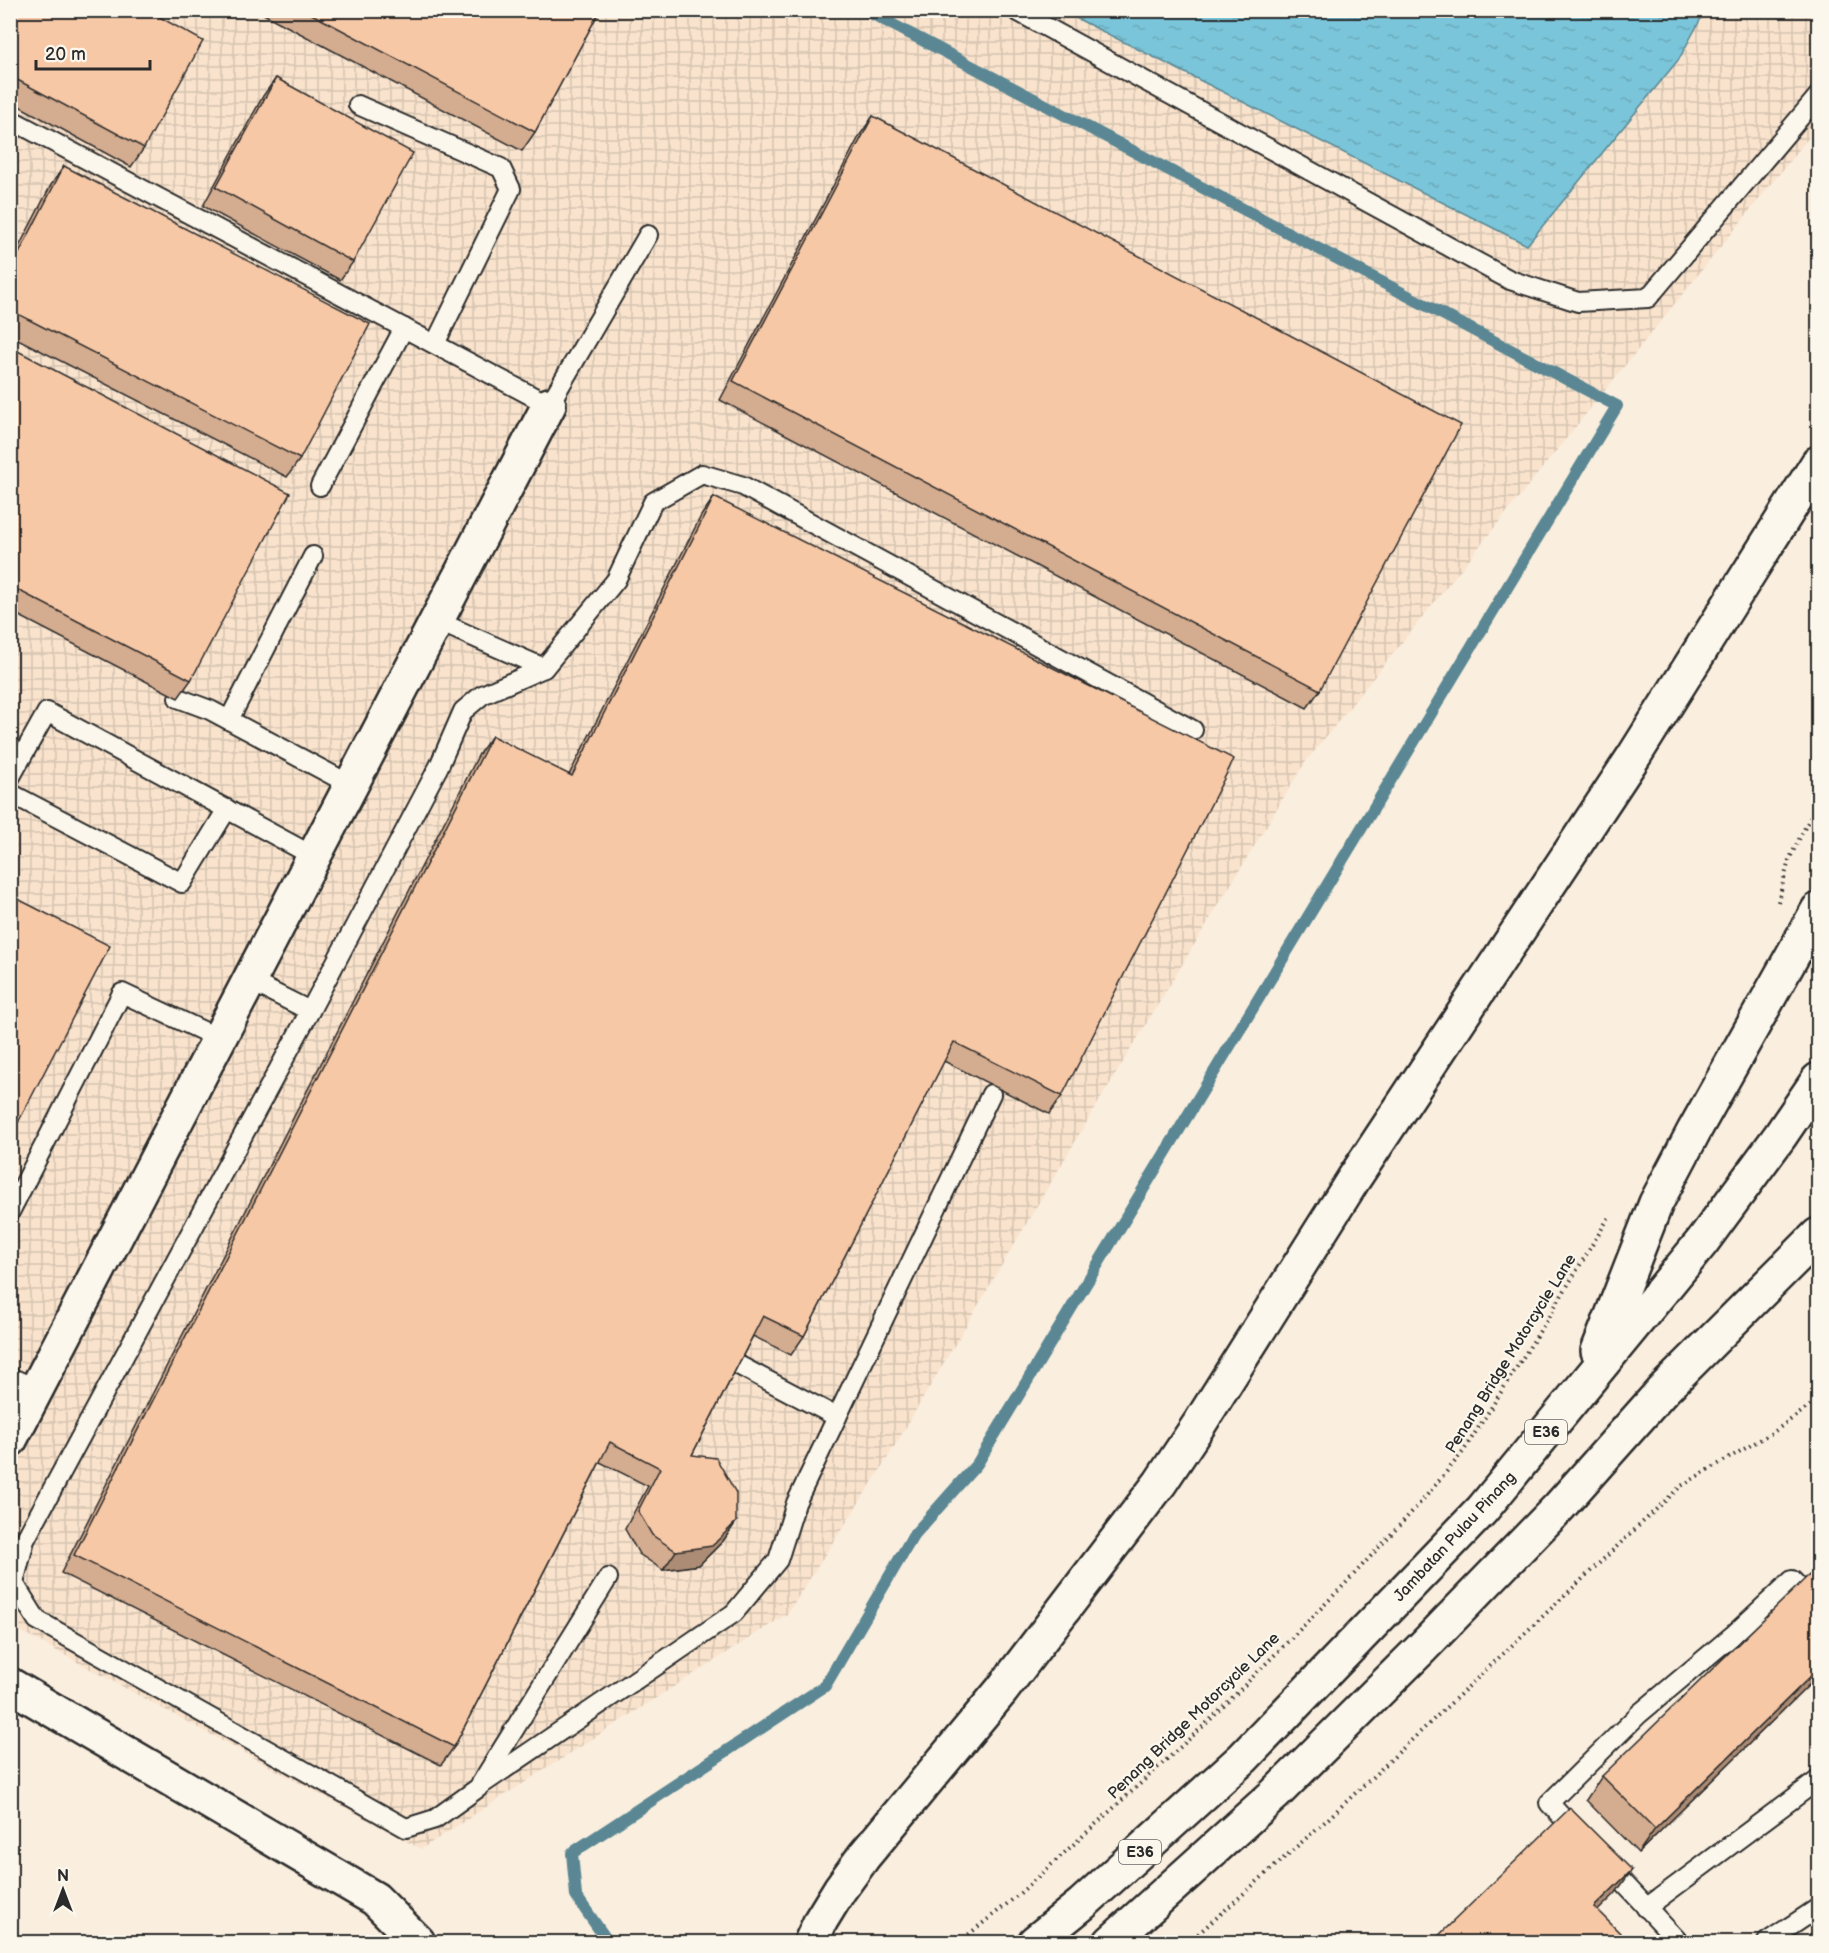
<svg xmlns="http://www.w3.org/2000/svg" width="1829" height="1953" font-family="'Balsamiq Sans',sans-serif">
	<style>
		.industrial { fill: url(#industrial-grid) }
		.water { fill: url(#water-ripples); stroke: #5a8793; stroke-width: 1.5 }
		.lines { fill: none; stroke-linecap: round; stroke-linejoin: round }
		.stream { stroke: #5a8793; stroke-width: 12 }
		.lane-casing { stroke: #2b2b2b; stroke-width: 22 }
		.street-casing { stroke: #2b2b2b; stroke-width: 38 }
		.secondary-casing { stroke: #2b2b2b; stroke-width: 38 }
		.highway-casing { stroke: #2b2b2b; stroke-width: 38 }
		.path { stroke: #2b2b2b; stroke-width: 4; stroke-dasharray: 1.5 4.5; stroke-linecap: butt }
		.lane { stroke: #fbf7ec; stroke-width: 18 }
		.street { stroke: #fbf7ec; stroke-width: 33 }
		.secondary { stroke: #fbf7ec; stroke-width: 33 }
		.highway { stroke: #fbf7ec; stroke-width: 33 }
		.wall { fill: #d4ac8f; stroke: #2b2b2b; stroke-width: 1.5 }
		.shaded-wall { fill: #ad8c74; stroke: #2b2b2b; stroke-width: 1.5 }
		.building { fill: #f7c8a6; stroke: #2b2b2b; stroke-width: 1.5 }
		.labels { text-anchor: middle; stroke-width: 4.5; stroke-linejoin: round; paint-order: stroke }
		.shield { fill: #fbf7ec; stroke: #696865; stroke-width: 1.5 }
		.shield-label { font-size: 15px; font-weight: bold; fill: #2b2b2b }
		.street-label { font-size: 16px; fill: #2b2b2b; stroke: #fbf7ec }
	</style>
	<defs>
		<pattern id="industrial-grid" width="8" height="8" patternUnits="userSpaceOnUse" patternTransform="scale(1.5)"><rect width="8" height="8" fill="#f9e3cd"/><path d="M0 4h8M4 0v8" fill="none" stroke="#d6c3b0"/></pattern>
		<pattern id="water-ripples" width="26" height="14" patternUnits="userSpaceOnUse" patternTransform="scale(1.5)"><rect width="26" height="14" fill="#7ac5d9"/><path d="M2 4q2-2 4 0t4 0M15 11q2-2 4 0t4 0" fill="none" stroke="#6aa9ba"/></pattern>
	</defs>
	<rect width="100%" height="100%" fill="#faeede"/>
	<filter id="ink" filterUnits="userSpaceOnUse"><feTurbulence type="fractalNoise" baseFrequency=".0167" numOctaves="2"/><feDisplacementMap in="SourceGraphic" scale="12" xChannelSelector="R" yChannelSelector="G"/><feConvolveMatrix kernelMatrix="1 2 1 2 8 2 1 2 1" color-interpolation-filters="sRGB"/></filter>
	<g filter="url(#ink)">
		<polygon class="industrial" points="10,11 1818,11 1818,126 1304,764 1089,1118 884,1464 787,1614 421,1849 11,1626"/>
		<polygon class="water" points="1062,11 1705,10 1705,11 1679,59 1527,245"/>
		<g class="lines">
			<polyline class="stream" points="608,1942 576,1896 572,1853 825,1686 913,1536 977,1464 1617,406 865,10"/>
			<defs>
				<g id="lane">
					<polyline points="1015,10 1510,280 1578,302 1648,298 1818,96"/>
					<polyline points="358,105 501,168 511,189 435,344"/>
					<polyline points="10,119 549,405 648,235"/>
					<polyline points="320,486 404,328"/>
					<polyline points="437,621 544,668 616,580 653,502 702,474 743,486 1193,730"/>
					<polyline points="544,668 482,695 463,711 439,766 310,1011 25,1540 14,1583 37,1620 406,1828 435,1819 478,1788 608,1578"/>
					<polyline points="178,698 210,710 351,785"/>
					<polyline points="229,720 313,556"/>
					<polyline points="10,778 47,712 315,857"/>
					<polyline points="10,793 182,883 227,809"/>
					<polyline points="250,981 310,1011"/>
					<polyline points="10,1212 122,993 220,1039"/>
					<polyline points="740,1366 837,1417"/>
					<polyline points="10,1377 37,1389"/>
					<polyline points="484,1783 734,1613 778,1560 796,1503 991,1094"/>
					<polyline points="1577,1833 1549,1803 1639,1714 1733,1635 1792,1580 1818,1607"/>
					<polyline points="1606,1864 1679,1942"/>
					<polyline points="1646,1908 1818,1780"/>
					<polyline points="1767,1942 1818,1908"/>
				</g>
				<g id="street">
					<polyline points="10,1440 549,405"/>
					<polyline points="10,1685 375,1899 418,1942"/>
				</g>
				<polyline id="secondary" points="811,1942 821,1920 840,1889 864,1856 1002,1690 1160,1483 1200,1423 1353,1180 1634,756 1818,463"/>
				<g id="highway">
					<polyline points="1598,1351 1656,1203 1694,1131 1818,910"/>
					<polyline points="1035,1942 1082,1904 1243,1758 1482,1510 1702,1242 1780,1136 1818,1080"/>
					<polyline points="1111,1942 1275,1794 1421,1649 1559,1507 1664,1389 1818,1235"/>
				</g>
			</defs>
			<use href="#lane" class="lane-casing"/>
			<use href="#street" class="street-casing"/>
			<use href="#secondary" class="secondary-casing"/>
			<use href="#highway" class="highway-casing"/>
			<g class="path">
				<polyline points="1778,902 1789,860 1803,831 1818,804"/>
				<polyline points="959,1942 1017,1896 1210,1720 1345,1584 1422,1501 1463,1452 1548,1318 1609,1217"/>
				<polyline points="1189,1942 1329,1818 1681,1486 1775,1431 1818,1400"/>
			</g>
			<use href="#lane" class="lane"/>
			<use href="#street" class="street"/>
			<use href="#secondary" class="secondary"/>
			<use href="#highway" class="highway"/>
		</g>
		<g class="wall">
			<polygon points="11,10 147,10 144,148 131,167 10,101"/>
			<polygon points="256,10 600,10 535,132 522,151"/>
			<polygon points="276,78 353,262 340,280 203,206 263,96"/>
			<polygon points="873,116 1320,690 1307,708 720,400 860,135"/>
			<polygon points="64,166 300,459 287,477 10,335 10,264 51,185"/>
			<polygon points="10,347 191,680 178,698 10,611"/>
			<polygon points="714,497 1062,1096 1049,1114 944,1061 804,1336 791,1355 753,1336 692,1455 736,1522 723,1541 699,1565 663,1570 639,1554 625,1529 648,1486 600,1462 454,1747 441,1765 61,1573 479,754 492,736 569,775 701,516"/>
			<polygon points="1818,1676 1638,1853 1586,1800 1602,1776"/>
		</g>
		<g class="shaded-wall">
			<polygon points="736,1522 723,1541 699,1565 663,1570 676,1551"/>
			<polygon points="1818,1669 1818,1676 1638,1853 1655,1829"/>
			<polygon points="1632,1870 1615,1894 1577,1931 1594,1907"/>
		</g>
		<g class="building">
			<polygon points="14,10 147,10 203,41 144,148 10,76 10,17"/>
			<polygon points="304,10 600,10 535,132"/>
			<polygon points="276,78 413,153 353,262 216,187"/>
			<polygon points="873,116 1461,425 1320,690 733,381"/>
			<polygon points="64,166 370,324 300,459 10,310 10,271"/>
			<polygon points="10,347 290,493 191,680 10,586"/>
			<polygon points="714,497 1234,759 1062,1096 954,1042 804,1336 763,1316 692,1455 716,1458 736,1493 736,1522 712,1546 676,1551 652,1535 638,1511 660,1468 610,1442 454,1747 74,1555 492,736 572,776"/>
			<polygon points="10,895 110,946 10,1138"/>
			<polygon points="1809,1575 1818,1585 1818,1669 1655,1829 1602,1776"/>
			<polygon points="1570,1808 1632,1870 1594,1907 1629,1942 1432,1942"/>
		</g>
	</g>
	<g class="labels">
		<g class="shield">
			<rect x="1525" y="1420" width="42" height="24" rx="4.5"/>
			<rect x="1119" y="1840" width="42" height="24" rx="4.5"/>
		</g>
		<g class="shield-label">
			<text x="1546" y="1437">E36</text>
			<text x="1140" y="1857">E36</text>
		</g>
		<g class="street-label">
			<text transform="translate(1510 1353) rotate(-58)" y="6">Penang Bridge Motorcycle Lane</text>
			<text transform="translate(1454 1536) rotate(-47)" y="6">Jambatan Pulau Pinang</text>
			<text transform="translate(1193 1715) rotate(-44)" y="6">Penang Bridge Motorcycle Lane</text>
		</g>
	</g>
	<rect width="1829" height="1953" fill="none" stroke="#fbf7ec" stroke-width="36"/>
	<rect x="18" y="18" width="1793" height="1917" fill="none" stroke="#2b2b2b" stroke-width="2" filter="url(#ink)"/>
	<g transform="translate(63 1890)" stroke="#fbf7ec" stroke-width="4.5" paint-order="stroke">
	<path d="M0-4.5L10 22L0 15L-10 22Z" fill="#2b2b2b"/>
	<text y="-9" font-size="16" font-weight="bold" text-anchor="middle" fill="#2b2b2b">N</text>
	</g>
	<path d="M36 60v9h114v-9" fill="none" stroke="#2b2b2b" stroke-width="3"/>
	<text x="45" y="60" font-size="18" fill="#2b2b2b" stroke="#fbf7ec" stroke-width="4.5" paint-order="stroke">20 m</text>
</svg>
